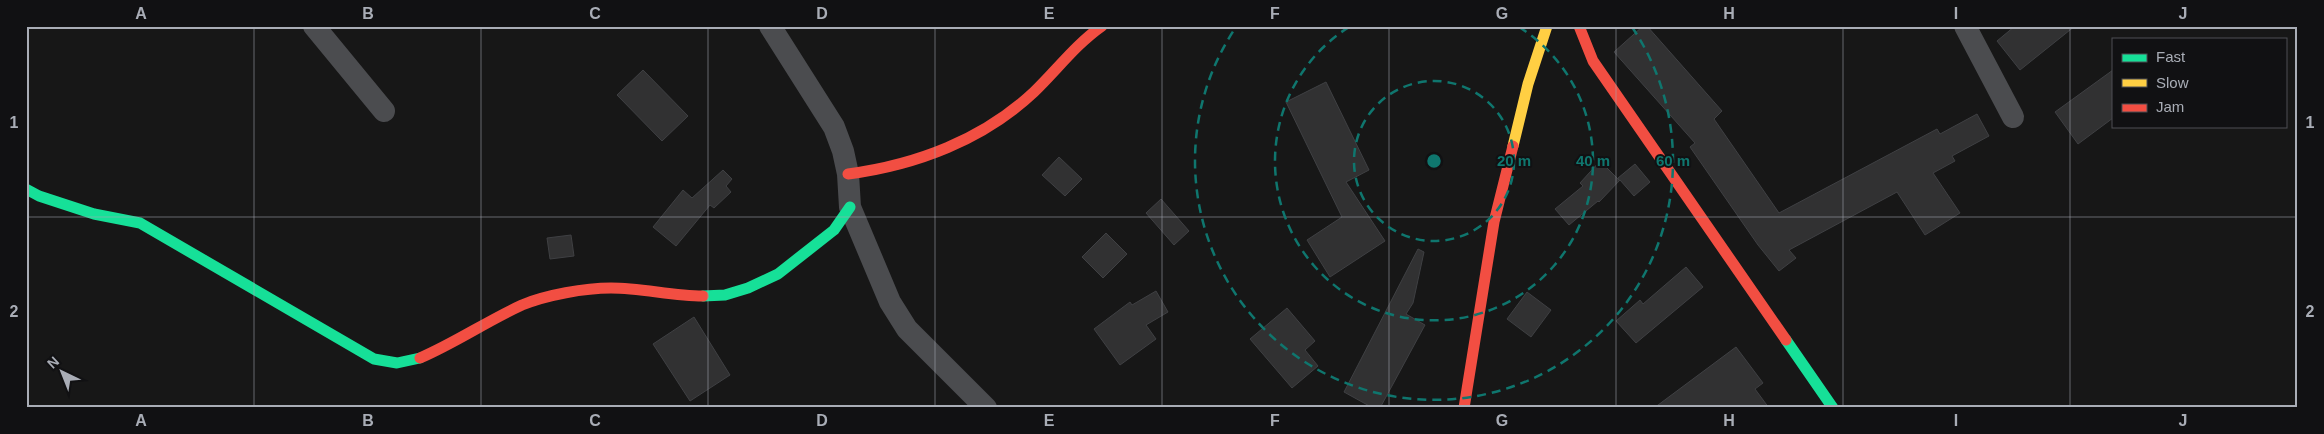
<svg xmlns="http://www.w3.org/2000/svg" width="2324" height="434" font-family="Helvetica,sans-serif">
	<style>
		.building { fill: #313132; stroke: #3f4043 }
		.lines { fill: none; stroke-linecap: round; stroke-linejoin: round }
		.street { stroke: #4b4c4f; stroke-width: 22 }
		.fast { stroke: #16e098; stroke-width: 11 }
		.slow { stroke: #ffcf43; stroke-width: 11 }
		.jam { stroke: #f24e42; stroke-width: 11 }
		.grid { fill: none; stroke: #a9adb6; stroke-width: 1; stroke-opacity: 0.55 }
		.ring { fill: none; stroke: #0f766e; stroke-width: 2.5; stroke-dasharray: 9 6 }
		.centre { fill: #0f766e; stroke: #111113; stroke-width: 2.5 }
		.ring-label { font-size: 15px; text-anchor: middle; font-weight: bold; fill: #0f766e; stroke: #111113; stroke-width: 4; stroke-linejoin: round; paint-order: stroke }
		.neatline { fill: none; stroke: #a9adb6; stroke-width: 2 }
		.grid-label { font-size: 16px; text-anchor: middle; font-weight: bold; fill: #a9adb6 }
	</style>
	<rect width="100%" height="100%" fill="#171717"/>
	<g class="building">
		<polygon points="1643,26 1647,26 1722,111 1714,119 1779,213 1937,129 1940,134 1977,114 1989,136 1952,156 1955,161 1933,173 1960,213 1925,235 1897,192 1789,250 1796,258 1779,271 1758,245 1690,147 1695,143 1614,52"/>
		<polygon points="2015,26 2075,26 2020,70 1997,41"/>
		<polygon points="643,70 688,116 662,141 617,95"/>
		<polygon points="2113,70 2113,118 2078,144 2055,112"/>
		<polygon points="1326,82 1369,170 1346,182 1385,241 1330,277 1307,240 1342,217 1286,102"/>
		<polygon points="1059,157 1082,179 1065,196 1042,175"/>
		<polygon points="1600,161 1619,180 1618,178 1635,164 1650,182 1634,196 1620,180 1599,202 1598,201 1569,225 1555,209 1583,186 1580,183"/>
		<polygon points="723,170 732,179 726,186 731,192 714,208 710,205 676,246 653,227 683,190 692,198"/>
		<polygon points="1161,199 1189,231 1174,245 1146,213"/>
		<polygon points="1106,233 1127,254 1103,278 1082,257"/>
		<polygon points="571,235 574,256 550,259 547,238"/>
		<polygon points="1418,249 1424,252 1413,303 1406,314 1425,325 1380,408 1373,408 1344,392"/>
		<polygon points="1686,267 1703,287 1636,343 1616,321 1640,300 1643,304"/>
		<polygon points="1156,291 1168,312 1146,325 1156,339 1120,365 1094,329 1130,302 1132,305"/>
		<polygon points="1527,292 1551,310 1531,337 1507,319"/>
		<polygon points="1287,308 1315,341 1305,350 1318,366 1292,388 1250,339"/>
		<polygon points="694,317 730,375 690,401 653,344"/>
		<polygon points="1736,347 1763,383 1755,389 1769,408 1654,408"/>
	</g>
	<g class="lines">
		<g class="street">
			<polyline points="314,26 384,111"/>
			<polyline points="770,26 834,127 843,151 848,174 850,207 890,302 907,329 986,408"/>
			<polyline points="1965,26 2013,117"/>
		</g>
		<g class="fast">
			<polyline points="26,189 39,196 94,214 140,223 374,359 397,363 420,358"/>
			<polyline points="703,296 725,295 748,288 778,274 834,230 850,207"/>
			<polyline points="1786,340 1833,408"/>
		</g>
		<polyline class="slow" points="1513,146 1528,84 1547,26"/>
		<g class="jam">
			<polyline points="1579,26 1593,61 1786,340"/>
			<path d="M848,174C916,165 983,140 1034,92C1057,70 1075,45 1102,26"/>
			<path d="M420,358C455,343 487,321 522,305C546,295 585,288 611,288C642,288 672,296 703,296"/>
			<polyline points="1464,408 1494,222 1513,146"/>
		</g>
	</g>
	<path class="grid" d="M254,26V408M481,26V408M708,26V408M935,26V408M1162,26V408M1389,26V408M1616,26V408M1843,26V408M2070,26V408M26,217H2298"/>
	<g class="ring">
		<circle cx="1434" cy="161" r="80"/>
		<path d="M1519 27A159 159 0 1 1 1349 27"/>
		<path d="M1632 27A239 239 0 1 1 1236 27"/>
	</g>
	<circle cx="1434" cy="161" r="8" class="centre"/>
	<g class="ring-label">
		<text x="1514" y="166">20 m</text>
		<text x="1593" y="166">40 m</text>
		<text x="1673" y="166">60 m</text>
	</g>
	<rect width="2324" height="434" fill="none" stroke="#111113" stroke-width="55"/>
	<rect x="2112" y="38" width="175" height="90" fill="#111113" stroke="#4e4f54"/>
	<rect x="2122" y="54" width="25" height="8" fill="#16e098" stroke="#4e4f54"/>
	<text x="2156" y="62" font-size="15" fill="#a9adb6">Fast</text>
	<rect x="2122" y="79" width="25" height="8" fill="#ffcf43" stroke="#4e4f54"/>
	<text x="2156" y="88" font-size="15" fill="#a9adb6">Slow</text>
	<rect x="2122" y="104" width="25" height="8" fill="#f24e42" stroke="#4e4f54"/>
	<text x="2156" y="112" font-size="15" fill="#a9adb6">Jam</text>
	<g transform="translate(62 372) rotate(317)" stroke="#111113" stroke-width="4" paint-order="stroke">
	<path d="M0-4L9 19L0 12L-9 19Z" fill="#a9adb6"/>
	<text y="-8" font-size="14" font-weight="bold" text-anchor="middle" fill="#a9adb6">N</text>
	</g>
	<rect x="28" y="28" width="2268" height="378" class="neatline"/>
	<g class="grid-label">
		<text x="141" y="19">A</text>
		<text x="368" y="19">B</text>
		<text x="595" y="19">C</text>
		<text x="822" y="19">D</text>
		<text x="1049" y="19">E</text>
		<text x="1275" y="19">F</text>
		<text x="1502" y="19">G</text>
		<text x="1729" y="19">H</text>
		<text x="1956" y="19">I</text>
		<text x="2183" y="19">J</text>
		<text x="14" y="128">1</text>
		<text x="2310" y="128">1</text>
		<text x="14" y="317">2</text>
		<text x="2310" y="317">2</text>
		<text x="141" y="426">A</text>
		<text x="368" y="426">B</text>
		<text x="595" y="426">C</text>
		<text x="822" y="426">D</text>
		<text x="1049" y="426">E</text>
		<text x="1275" y="426">F</text>
		<text x="1502" y="426">G</text>
		<text x="1729" y="426">H</text>
		<text x="1956" y="426">I</text>
		<text x="2183" y="426">J</text>
	</g>
</svg>
